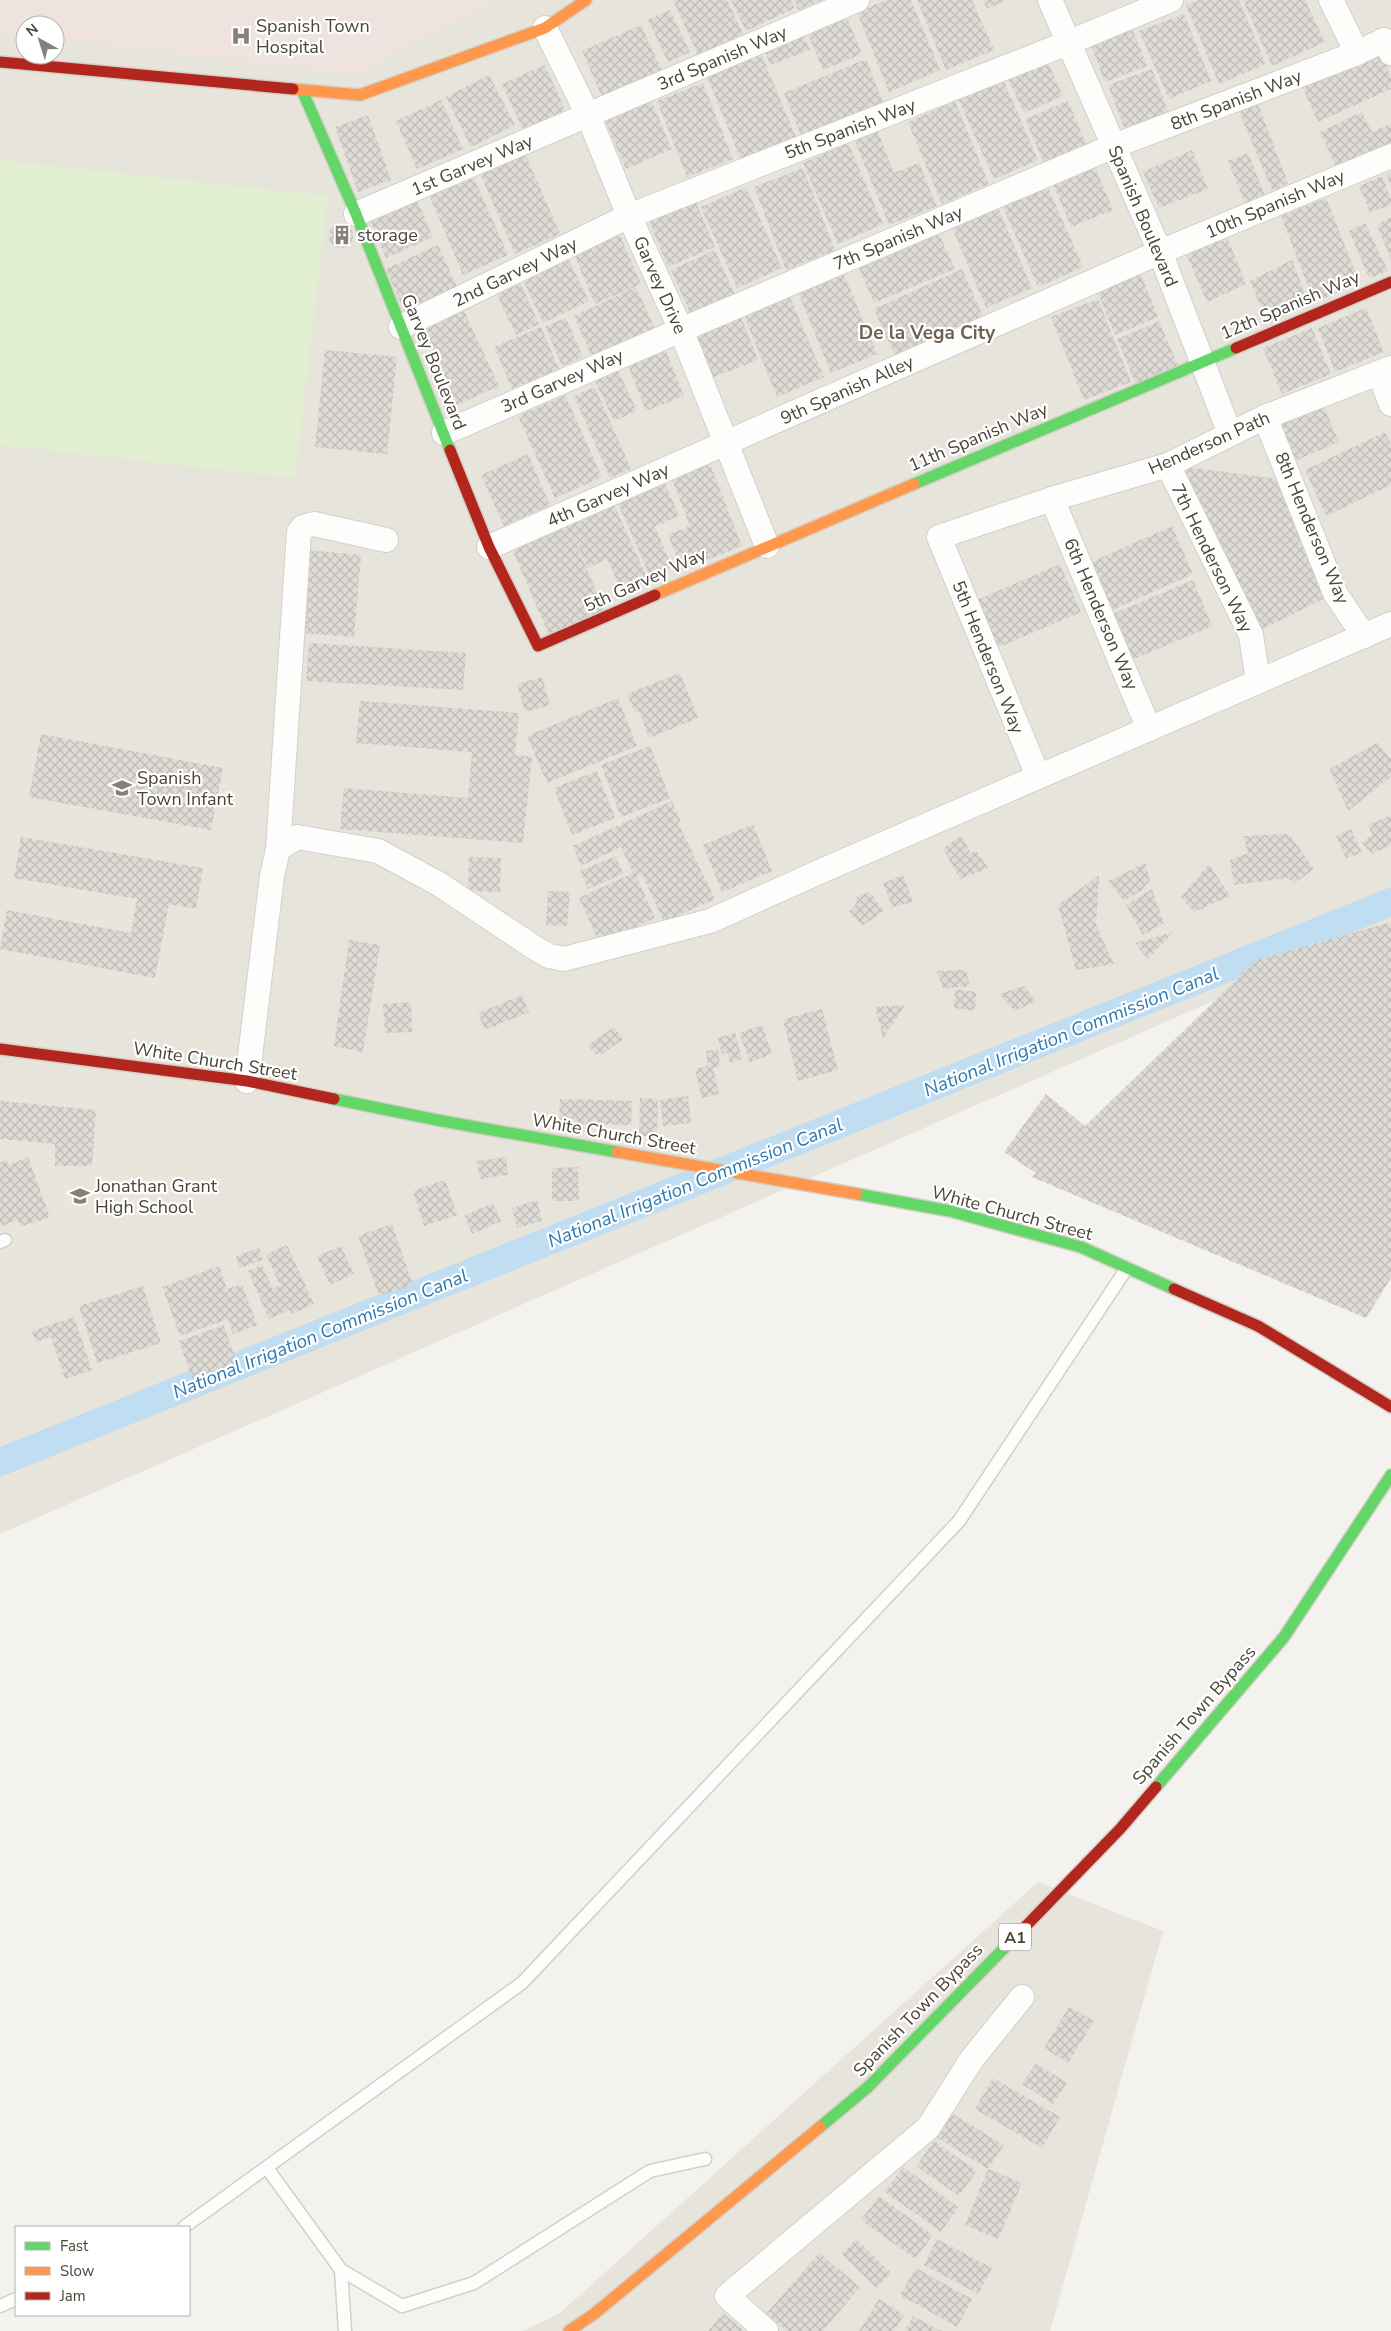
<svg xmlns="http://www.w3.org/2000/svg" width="1391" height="2331" font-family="'Nunito Sans',sans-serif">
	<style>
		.residential { fill: #e7e4dc; fill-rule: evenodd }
		.education { fill: #eae5da }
		.medical { fill: #eee3df }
		.grass { fill: #e1eecf }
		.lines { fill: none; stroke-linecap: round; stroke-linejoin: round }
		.canal { stroke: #c0ddf1; stroke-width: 28 }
		.building { fill: url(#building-cross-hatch) }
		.lane-casing { stroke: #d2d0cb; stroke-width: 15 }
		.street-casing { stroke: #d2d0cb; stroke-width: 26 }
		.fast-casing { stroke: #d3cfc5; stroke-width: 14 }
		.slow-casing { stroke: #d3cfc5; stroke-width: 14 }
		.jam-casing { stroke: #d3cfc5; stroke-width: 14 }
		.lane { stroke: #fdfdfc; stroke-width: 12 }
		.street { stroke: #fdfdfc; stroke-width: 24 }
		.fast { stroke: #63d668; stroke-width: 11 }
		.slow { stroke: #ff974d; stroke-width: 11 }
		.jam { stroke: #b3261e; stroke-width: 11 }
		.labels { text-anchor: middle; stroke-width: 4.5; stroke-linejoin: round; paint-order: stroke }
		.shield { fill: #fff; stroke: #817c74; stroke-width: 1 }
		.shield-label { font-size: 16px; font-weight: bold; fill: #4b4439 }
		.poi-label { font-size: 18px; fill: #4b4439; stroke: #fff; text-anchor: start }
		.street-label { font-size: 18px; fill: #4b4439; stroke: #fff }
		.neighbourhood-label { font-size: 19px; font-weight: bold; fill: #6e6250; stroke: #fff }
		.water-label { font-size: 19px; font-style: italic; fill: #2e7ab2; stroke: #fff }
	</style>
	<defs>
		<pattern id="building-cross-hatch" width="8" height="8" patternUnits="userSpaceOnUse" patternTransform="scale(1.25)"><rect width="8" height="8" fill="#dedbd6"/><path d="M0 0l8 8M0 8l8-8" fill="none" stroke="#c0bdb8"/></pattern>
	</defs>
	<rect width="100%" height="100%" fill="#f4f2ee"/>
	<g class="residential">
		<path d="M0,0H1391V923L0,1534ZM25,25H55V55H25Z"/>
		<polygon points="1038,1882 1163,1931 1050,2331 523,2331 560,2313"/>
	</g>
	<g class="education">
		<polygon points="0,536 265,557 219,1047 0,1018"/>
		<polygon points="0,1087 322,1135 0,1257"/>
	</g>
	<polygon class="medical" points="0,0 496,0 355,74 55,38 55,25 25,25 25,34 0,31"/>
	<polygon class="grass" points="0,160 328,196 295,478 0,445"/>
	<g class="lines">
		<polyline class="canal" points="0,1462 1391,902"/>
	</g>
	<g class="building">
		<polygon points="673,0 727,0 743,34 698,55"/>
		<polygon points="731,0 791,0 795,8 746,31"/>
		<polygon points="794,0 822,0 798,10"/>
		<polygon points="886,0 911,0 940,70 889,92 857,12"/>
		<polygon points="917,0 972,0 994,50 946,70"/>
		<polygon points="983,0 1007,0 987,9"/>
		<polygon points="1198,0 1239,0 1266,64 1219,84 1186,5"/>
		<polygon points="1243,0 1305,0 1325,42 1272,66"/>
		<polygon points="670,10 690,52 668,62 648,20"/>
		<polygon points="845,13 862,54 823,70 806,29"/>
		<polygon points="1184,14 1211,81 1169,99 1139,31"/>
		<polygon points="1130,23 1147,66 1105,82 1089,40"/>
		<polygon points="641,25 662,71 602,97 582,51"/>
		<polygon points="802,30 810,50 770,65 763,45"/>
		<polygon points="1378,41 1391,78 1391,89 1318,122 1299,80"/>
		<polygon points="760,51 796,137 741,160 706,74"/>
		<polygon points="1045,56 1063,96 1024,113 1006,74"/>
		<polygon points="866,59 884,105 802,138 784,93"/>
		<polygon points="545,65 565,110 523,130 502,84"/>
		<polygon points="1152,69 1170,117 1126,132 1108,85"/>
		<polygon points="489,75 515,125 471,147 446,97"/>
		<polygon points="1003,79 1038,160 994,179 958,99"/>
		<polygon points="703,83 733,159 687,177 657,101"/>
		<polygon points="650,98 672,149 626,169 604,118"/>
		<polygon points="1256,99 1288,183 1273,192 1238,109"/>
		<polygon points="441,100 463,149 417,169 396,121"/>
		<polygon points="955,101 989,184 942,204 908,122"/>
		<polygon points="1068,101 1088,148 1045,166 1025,119"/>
		<polygon points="1362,112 1372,132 1391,124 1391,150 1338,171 1320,132"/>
		<polygon points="368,115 391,180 358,192 335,127"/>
		<polygon points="878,132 894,173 919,163 937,206 889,225 855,141"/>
		<polygon points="848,143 883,224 838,244 803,163"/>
		<polygon points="1192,150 1208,189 1159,208 1143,172"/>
		<polygon points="525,153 560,234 515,254 480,173"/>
		<polygon points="1248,153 1265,195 1245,203 1228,161"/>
		<polygon points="1094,164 1113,210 1071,227 1052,181"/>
		<polygon points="803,168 835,250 786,270 754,187"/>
		<polygon points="1391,172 1391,185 1386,174"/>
		<polygon points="1382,176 1391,198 1391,205 1370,212 1359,186"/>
		<polygon points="474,178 508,255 463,275 429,195"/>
		<polygon points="1046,183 1083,267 1038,287 1001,203"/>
		<polygon points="746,187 782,268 737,288 701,207"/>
		<polygon points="414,194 433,237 386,258 367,214"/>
		<polygon points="693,195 715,247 668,267 647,216"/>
		<polygon points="1326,198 1360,284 1314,302 1281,216"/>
		<polygon points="997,205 1032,288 986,308 951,225"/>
		<polygon points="1391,217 1391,260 1377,225"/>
		<polygon points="1365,223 1388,271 1369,278 1349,231"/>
		<circle cx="341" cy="236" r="12"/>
		<polygon points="938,232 955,269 874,303 858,266"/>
		<polygon points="1226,234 1246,284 1207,302 1185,251"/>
		<polygon points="620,235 641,284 595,304 574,254"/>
		<polygon points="438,245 458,289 405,313 386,269"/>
		<polygon points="715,250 737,299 693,319 671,270"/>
		<polygon points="568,258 589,301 543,323 523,280"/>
		<polygon points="1292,260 1309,304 1268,324 1250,281"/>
		<polygon points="962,269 983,316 895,356 874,309"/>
		<polygon points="1139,270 1158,317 1115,335 1096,288"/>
		<polygon points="843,272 877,354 831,373 797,290"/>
		<polygon points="520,282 539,324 516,335 496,293"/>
		<polygon points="636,287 658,335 595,364 574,316"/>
		<polygon points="790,297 824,377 777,397 744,316"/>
		<polygon points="1098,299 1131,382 1084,400 1051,317"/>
		<polygon points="1366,308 1384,352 1335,372 1318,328"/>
		<polygon points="463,309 499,386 457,405 422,328"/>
		<polygon points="740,314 758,360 709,379 691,333"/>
		<polygon points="566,318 583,357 562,366 545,326"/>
		<polygon points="1159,321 1180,370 1137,387 1117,339"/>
		<polygon points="541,327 559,369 512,389 494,347"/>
		<polygon points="1312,328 1331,374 1282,394 1263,348"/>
		<polygon points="665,348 684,396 646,411 627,363"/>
		<polygon points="325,350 397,357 387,454 315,447"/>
		<polygon points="616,366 637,411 614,421 593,377"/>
		<polygon points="595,387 631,469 610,478 574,396"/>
		<polygon points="565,395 602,477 555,498 518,416"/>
		<polygon points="1320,398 1339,442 1290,463 1271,418"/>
		<polygon points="1385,432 1391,444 1391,485 1326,516 1305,470"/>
		<polygon points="528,454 550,505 504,526 481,475"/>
		<polygon points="708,459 742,546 682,570 668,535 690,526 670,474"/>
		<polygon points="1168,465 1279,479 1335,593 1251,635"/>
		<polygon points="663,479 679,516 655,526 672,567 650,576 616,499"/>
		<polygon points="611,498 649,582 623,594 607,559 588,568 571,531 605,612 549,635 512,549"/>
		<polygon points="1172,526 1193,574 1108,612 1087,564"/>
		<polygon points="306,550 361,555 354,637 299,633"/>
		<polygon points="1060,564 1081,612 997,648 977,600"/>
		<polygon points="1193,580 1212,626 1127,662 1108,616"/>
		<polygon points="309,643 466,653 463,690 306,681"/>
		<polygon points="680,673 698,718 649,738 639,711 635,713 627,694"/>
		<polygon points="542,677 550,705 525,712 517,684"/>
		<polygon points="618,698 637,746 547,783 527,736"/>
		<polygon points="360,701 519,713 515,755 532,757 523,843 340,829 344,788 468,798 472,752 356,743"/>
		<polygon points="41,734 223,768 211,830 29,797"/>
		<polygon points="1377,743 1391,759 1391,777 1348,811 1330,769"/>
		<polygon points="650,746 670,798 621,817 601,765"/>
		<polygon points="597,771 615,818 572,835 554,788"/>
		<polygon points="672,801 681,822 678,823 715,899 664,922 642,874 637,877 655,918 600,944 579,898 633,873 621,847 581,866 573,846"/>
		<polygon points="1391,815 1391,845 1372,854 1362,843 1372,834 1368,825"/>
		<polygon points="753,824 772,871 722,892 703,845"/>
		<polygon points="1351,829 1362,853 1346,858 1336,836"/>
		<polygon points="1289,834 1314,869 1295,883 1288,878 1234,885 1230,860 1248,853 1243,836"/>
		<polygon points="961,835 971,854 976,850 988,868 960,879 943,849"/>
		<polygon points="21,837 203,868 196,909 169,904 155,978 0,949 7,910 131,933 137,899 14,878"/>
		<polygon points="616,856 623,874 588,889 580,871"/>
		<polygon points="469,857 501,858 500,892 468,891"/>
		<polygon points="1145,863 1150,880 1142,890 1124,901 1108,881"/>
		<polygon points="1209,864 1230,896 1194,912 1181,897"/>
		<polygon points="903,875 913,902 892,907 883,883"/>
		<polygon points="1099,875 1096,925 1114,964 1076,970 1058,905"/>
		<polygon points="1152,889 1164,923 1143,935 1126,905"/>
		<polygon points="548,891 570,892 567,926 546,925"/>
		<polygon points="870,892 884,911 862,926 849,912 856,904 856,897"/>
		<polygon points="1391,922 1391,1278 1366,1318 1032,1177 1036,1173 1004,1152 1046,1094 1085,1126 1257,960"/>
		<polygon points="1174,932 1148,959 1135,943"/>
		<polygon points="349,940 380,945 363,1052 334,1046"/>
		<polygon points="966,970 970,986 943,989 937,971"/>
		<polygon points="1025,986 1036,1001 1015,1011 999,994"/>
		<polygon points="955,989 976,992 975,1011 954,1008"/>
		<polygon points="522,995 529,1012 485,1030 478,1013"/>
		<polygon points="411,1002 412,1032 385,1033 383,1004"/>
		<polygon points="905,1005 883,1038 875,1007"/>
		<polygon points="822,1009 838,1070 798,1081 783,1019"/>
		<polygon points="762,1025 772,1054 750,1062 739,1033"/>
		<polygon points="614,1027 623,1039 601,1055 599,1052 596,1055 588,1045"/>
		<polygon points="735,1033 742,1059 730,1063 728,1053 722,1054 718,1038"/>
		<polygon points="718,1049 720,1066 713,1068 719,1094 702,1098 695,1069 708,1066 706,1051"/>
		<polygon points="688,1096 691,1123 663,1126 660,1100"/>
		<polygon points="640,1098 658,1099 657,1136 639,1136"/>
		<polygon points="560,1099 632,1101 631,1125 559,1123"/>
		<polygon points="0,1101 96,1110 92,1166 55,1166 55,1144 0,1139"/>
		<polygon points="28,1157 50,1217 20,1227 17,1220 0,1227 0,1162 7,1160 8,1165"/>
		<polygon points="506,1157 508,1175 480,1179 477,1161"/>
		<polygon points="578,1167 579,1201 552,1201 552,1168"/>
		<polygon points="445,1180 457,1215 424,1226 413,1191"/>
		<polygon points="537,1200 542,1221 517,1228 512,1208"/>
		<polygon points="493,1203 501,1221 472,1234 464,1216"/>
		<polygon points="392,1224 413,1285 379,1296 358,1236"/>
		<polygon points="287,1245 314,1304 292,1314 290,1310 269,1319 248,1271 262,1265 273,1289 280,1285 266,1254"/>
		<polygon points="341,1246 354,1274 330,1285 317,1256"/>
		<polygon points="259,1248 263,1260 239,1268 236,1256"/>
		<polygon points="219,1266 227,1289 242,1284 257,1325 233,1334 228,1319 180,1336 162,1287"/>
		<polygon points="143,1286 161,1343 97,1363 79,1306"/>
		<polygon points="74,1317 92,1370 65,1379 51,1337 35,1342 32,1331"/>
		<polygon points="224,1325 237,1363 192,1378 179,1341"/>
		<polygon points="1069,2007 1094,2021 1068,2063 1044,2048"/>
		<polygon points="1036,2063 1067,2083 1053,2104 1022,2084"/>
		<polygon points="993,2078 1060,2117 1042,2148 975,2109"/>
		<polygon points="951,2113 1004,2145 988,2169 936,2137"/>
		<polygon points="934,2141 977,2171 959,2196 916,2166"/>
		<polygon points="903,2167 958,2207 941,2232 885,2192"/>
		<polygon points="988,2169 1022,2183 998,2239 965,2225"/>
		<polygon points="879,2196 933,2235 915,2259 861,2220"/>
		<polygon points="856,2239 891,2273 876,2288 842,2254"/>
		<polygon points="937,2239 992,2268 978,2294 924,2265"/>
		<polygon points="819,2253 860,2287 823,2331 787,2331 766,2314"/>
		<polygon points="916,2268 972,2299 957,2327 900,2295"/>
		<polygon points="879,2299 904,2315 894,2331 859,2331"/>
		<polygon points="723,2313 744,2331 708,2331"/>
		<polygon points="913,2316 941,2331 905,2331"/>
	</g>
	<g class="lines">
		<defs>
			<g id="lane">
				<polyline points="0,1242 5,1240"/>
				<polyline points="267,2168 341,2270 402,2306 474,2283 650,2171 705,2159"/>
				<polyline points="184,2227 522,1983 959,1521 1127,1268"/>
				<polyline points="341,2270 345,2331"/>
				<polyline points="0,2306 16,2299"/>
			</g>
			<g id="street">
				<polyline points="1050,0 1160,252 1230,434"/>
				<polyline points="1331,0 1357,53 1384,40 1391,53"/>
				<polyline points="545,28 588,115 629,216 681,330 767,546"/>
				<polyline points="356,214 857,0"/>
				<polyline points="401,327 629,216 1070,42 1171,0"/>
				<polyline points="1379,373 1391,404"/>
				<polyline points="1265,417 1335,593 1364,636"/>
				<polyline points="444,433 681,330 1114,146 1357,53"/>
				<polyline points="1168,465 1251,635 1258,681"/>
				<polyline points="1052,499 1149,729"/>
				<polyline points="489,547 1160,252 1391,156"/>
				<polyline points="1038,776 939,537 1052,499 1168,465 1265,417 1391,368"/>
				<polyline points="278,849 299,532 303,527 314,524 386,540"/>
				<polyline points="247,1081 272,876 278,849 297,837 378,851 439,884 535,948 549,956 564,959 710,921 828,868 1391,624"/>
				<polyline points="766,2331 727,2296 928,2128 972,2059 1022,1997"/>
			</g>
			<g id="fast">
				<polyline points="302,90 356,214 450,450"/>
				<polyline points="914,484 1236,348"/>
				<polyline points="334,1099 442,1121 617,1152"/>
				<polyline points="857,1194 950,1211 1081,1247 1174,1289"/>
				<polyline points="1156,1787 1284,1637 1391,1475"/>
				<polyline points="820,2127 868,2087 1024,1928"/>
			</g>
			<g id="slow">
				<polyline points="293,89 360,95 545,28 586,0"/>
				<polyline points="655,595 914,484"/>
				<polyline points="617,1152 857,1194"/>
				<polyline points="569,2331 594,2314 820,2127"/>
			</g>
			<g id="jam">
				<polyline points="0,62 293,89"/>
				<polyline points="1236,348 1391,282"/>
				<polyline points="450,450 489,547 538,646 655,595"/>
				<polyline points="0,1049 247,1081 334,1099"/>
				<polyline points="1174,1289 1258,1326 1391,1407"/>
				<polyline points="1024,1928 1120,1829 1156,1787"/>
			</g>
		</defs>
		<use href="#lane" class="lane-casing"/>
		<use href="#street" class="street-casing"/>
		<use href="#fast" class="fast-casing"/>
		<use href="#slow" class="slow-casing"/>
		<use href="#jam" class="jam-casing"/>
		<use href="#lane" class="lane"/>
		<use href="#street" class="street"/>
		<use href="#fast" class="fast"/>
		<use href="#slow" class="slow"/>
		<use href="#jam" class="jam"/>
	</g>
	<defs>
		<symbol id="hospital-bare" viewBox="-9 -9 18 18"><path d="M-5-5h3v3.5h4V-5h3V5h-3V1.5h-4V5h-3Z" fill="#868178" stroke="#fff" stroke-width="2.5" paint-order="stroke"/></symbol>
		<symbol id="building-bare" viewBox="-9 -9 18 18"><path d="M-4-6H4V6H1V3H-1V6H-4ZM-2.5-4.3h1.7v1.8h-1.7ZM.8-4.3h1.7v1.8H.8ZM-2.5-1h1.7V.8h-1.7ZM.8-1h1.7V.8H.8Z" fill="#868178" stroke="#fff" stroke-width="2.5" paint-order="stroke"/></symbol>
		<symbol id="school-bare" viewBox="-9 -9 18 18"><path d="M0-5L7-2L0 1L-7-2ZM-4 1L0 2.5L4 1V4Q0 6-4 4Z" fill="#868178" stroke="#fff" stroke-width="2.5" paint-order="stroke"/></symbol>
	</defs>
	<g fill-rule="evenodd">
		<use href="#hospital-bare" x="227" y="22" width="28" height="28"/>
		<use href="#building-bare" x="328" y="221" width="28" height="28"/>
		<use href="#school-bare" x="108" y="774" width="28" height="28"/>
		<use href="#school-bare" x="66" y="1182" width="28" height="28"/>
	</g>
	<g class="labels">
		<rect class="shield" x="999" y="1923.5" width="32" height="27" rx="4"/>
		<g class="shield-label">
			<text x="1015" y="1943">A1</text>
		</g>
		<g class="poi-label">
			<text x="256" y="32">Spanish Town<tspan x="256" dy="21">Hospital</tspan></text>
			<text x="357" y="241">storage</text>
			<text x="137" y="784">Spanish<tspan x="137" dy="21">Town Infant</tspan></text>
			<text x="95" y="1192">Jonathan Grant<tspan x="95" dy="21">High School</tspan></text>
		</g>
		<g class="street-label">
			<text transform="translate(722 58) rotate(-23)" y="6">3rd Spanish Way</text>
			<text transform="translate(1236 100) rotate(-21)" y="6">8th Spanish Way</text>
			<text transform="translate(850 129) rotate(-21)" y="6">5th Spanish Way</text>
			<text transform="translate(472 165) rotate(-23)" y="6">1st Garvey Way</text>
			<text transform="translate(1275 204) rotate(-23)" y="6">10th Spanish Way</text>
			<text transform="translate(1143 216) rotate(67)" y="6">Spanish Boulevard</text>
			<text transform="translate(898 238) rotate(-23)" y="6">7th Spanish Way</text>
			<text transform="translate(515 272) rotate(-26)" y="6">2nd Garvey Way</text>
			<text transform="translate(660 285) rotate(66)" y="6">Garvey Drive</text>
			<text transform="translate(1290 305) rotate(-23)" y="6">12th Spanish Way</text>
			<text transform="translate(434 362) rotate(68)" y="6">Garvey Boulevard</text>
			<text transform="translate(562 381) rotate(-24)" y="6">3rd Garvey Way</text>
			<text transform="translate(847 390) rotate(-24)" y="6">9th Spanish Alley</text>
			<text transform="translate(978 437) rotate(-23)" y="6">11th Spanish Way</text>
			<text transform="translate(1209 443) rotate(-24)" y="6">Henderson Path</text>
			<text transform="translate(608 495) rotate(-24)" y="6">4th Garvey Way</text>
			<text transform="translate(1312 528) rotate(67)" y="6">8th Henderson Way</text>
			<text transform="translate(1212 558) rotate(64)" y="6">7th Henderson Way</text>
			<text transform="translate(645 580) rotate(-24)" y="6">5th Garvey Way</text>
			<text transform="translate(1101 614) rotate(67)" y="6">6th Henderson Way</text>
			<text transform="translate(988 657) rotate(68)" y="6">5th Henderson Way</text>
			<text transform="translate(215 1061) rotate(9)" y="6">White Church Street</text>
			<text transform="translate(614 1134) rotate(10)" y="6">White Church Street</text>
			<text transform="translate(1012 1213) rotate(15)" y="6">White Church Street</text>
			<text transform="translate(1194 1715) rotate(-49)" y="6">Spanish Town Bypass</text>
			<text transform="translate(918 2010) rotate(-46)" y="6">Spanish Town Bypass</text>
		</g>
		<g class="neighbourhood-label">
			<text x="927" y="339">De la Vega City</text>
		</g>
		<g class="water-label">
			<text transform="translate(1071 1031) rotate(-22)" y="7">National Irrigation Commission Canal</text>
			<text transform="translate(695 1182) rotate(-22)" y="7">National Irrigation Commission Canal</text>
			<text transform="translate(320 1333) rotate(-22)" y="7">National Irrigation Commission Canal</text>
		</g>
	</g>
	<rect x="15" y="2226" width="175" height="90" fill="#ffffff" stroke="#b7b4b0"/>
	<rect x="25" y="2242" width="25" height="8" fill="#63d668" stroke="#b7b4b0"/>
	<text x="60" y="2251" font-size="15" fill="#4b4439">Fast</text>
	<rect x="25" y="2267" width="25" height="8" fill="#ff974d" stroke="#b7b4b0"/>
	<text x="60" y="2276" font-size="15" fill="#4b4439">Slow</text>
	<rect x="25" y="2292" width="25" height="8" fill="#b3261e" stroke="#b7b4b0"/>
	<text x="60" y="2301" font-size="15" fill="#4b4439">Jam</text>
	<g transform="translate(40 40) rotate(321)"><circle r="24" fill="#ffffff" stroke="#b7b4b0"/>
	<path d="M0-4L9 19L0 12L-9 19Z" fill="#868178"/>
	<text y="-8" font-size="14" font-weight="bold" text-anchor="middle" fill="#4b4439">N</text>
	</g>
</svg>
